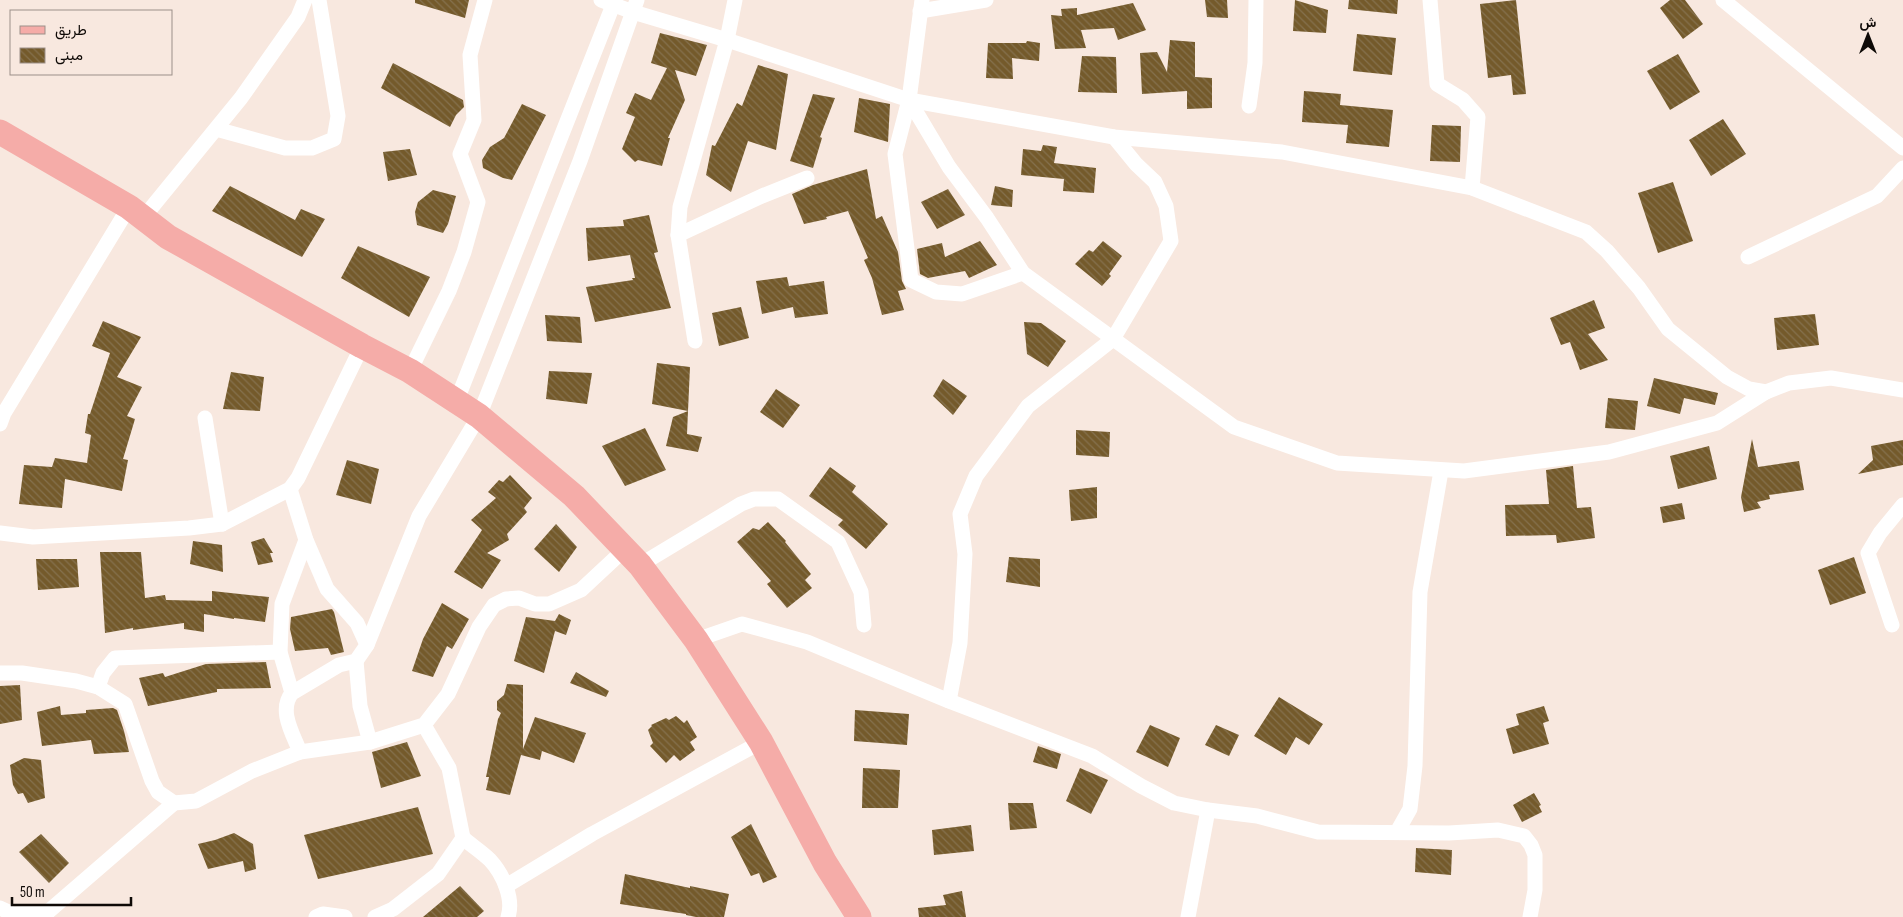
<svg xmlns="http://www.w3.org/2000/svg" width="1903" height="917" font-family="'Sofia Sans Condensed',Vazirmatn,sans-serif">
	<style>
		.building { fill: url(#building-back-hatch) }
		.lines { fill: none; stroke-linecap: round; stroke-linejoin: round }
		.minor { stroke: #fff; stroke-width: 15 }
		.primary { stroke: #f5aca8; stroke-width: 25 }
	</style>
	<defs>
		<pattern id="building-back-hatch" width="6" height="6" patternUnits="userSpaceOnUse" patternTransform="scale(1.25)"><rect width="6" height="6" fill="#745a2b"/><path d="M-1 5l2 2M0 0l6 6M5-1l2 2" fill="none" stroke="#85714e"/></pattern>
	</defs>
	<rect width="100%" height="100%" fill="#f8e8df"/>
	<g class="building">
		<polygon points="415,0 469,0 465,18 415,3"/>
		<polygon points="1205,0 1227,0 1228,18 1207,17"/>
		<polygon points="1295,0 1328,10 1326,33 1293,31"/>
		<polygon points="1349,0 1398,0 1397,14 1348,9"/>
		<polygon points="1516,0 1526,94 1513,95 1511,75 1488,78 1480,4"/>
		<polygon points="1670,0 1685,0 1703,24 1683,39 1660,8"/>
		<polygon points="1133,3 1146,30 1118,40 1114,28 1081,30 1086,48 1055,49 1051,15 1062,16 1061,9 1077,8 1077,15"/>
		<polygon points="660,33 707,45 696,76 675,70 685,100 668,138 670,138 662,166 638,160 635,162 622,149 635,117 626,113 635,93 651,100 667,68 651,63"/>
		<polygon points="1357,34 1396,38 1392,75 1353,71"/>
		<polygon points="1170,40 1195,42 1195,77 1212,78 1212,108 1187,109 1187,91 1142,94 1140,53 1157,52 1167,72"/>
		<polygon points="1027,41 1040,43 1039,61 1012,58 1013,79 986,78 988,43 1026,43"/>
		<polygon points="1678,54 1700,92 1670,110 1647,71"/>
		<polygon points="1082,56 1116,57 1117,93 1078,92"/>
		<polygon points="393,63 463,100 464,107 456,115 450,127 381,88"/>
		<polygon points="758,65 788,74 776,150 748,141 731,192 706,175 712,145 715,146 737,103 742,106"/>
		<polygon points="1304,91 1341,94 1340,105 1393,110 1389,147 1346,143 1348,125 1302,122"/>
		<polygon points="813,94 835,98 820,137 822,138 813,168 790,161"/>
		<polygon points="859,98 890,104 888,142 854,132"/>
		<polygon points="522,104 546,115 512,180 503,178 483,168 482,160 490,147 504,138"/>
		<polygon points="1723,119 1746,154 1711,176 1689,140"/>
		<polygon points="1432,125 1461,126 1460,162 1430,161"/>
		<polygon points="1043,145 1057,147 1054,163 1096,168 1094,193 1063,191 1064,179 1021,175 1023,149 1041,151"/>
		<polygon points="410,149 417,175 388,181 383,152"/>
		<polygon points="867,169 876,219 882,216 898,252 902,281 906,289 898,291 904,310 882,315 872,278 864,260 868,258 848,211 826,217 827,219 804,224 792,194 813,185"/>
		<polygon points="1673,182 1693,241 1658,253 1638,193"/>
		<polygon points="230,186 295,220 301,209 325,219 302,257 212,211"/>
		<polygon points="995,186 1013,190 1012,207 991,205"/>
		<polygon points="948,189 965,215 937,229 921,202"/>
		<polygon points="433,190 456,196 448,224 443,233 417,225 415,212 418,202"/>
		<polygon points="649,215 658,252 654,253 671,308 595,322 586,287 633,280 632,278 635,278 630,255 588,261 586,228 624,226 623,220"/>
		<polygon points="980,241 997,265 969,278 965,271 928,278 920,274 917,249 942,243 945,257"/>
		<polygon points="1103,241 1122,256 1109,274 1111,276 1102,286 1075,264 1089,250 1093,252"/>
		<polygon points="358,246 430,277 409,317 341,278"/>
		<polygon points="787,277 789,286 824,281 828,314 795,318 793,307 762,314 756,281"/>
		<polygon points="1594,300 1605,328 1588,334 1608,360 1580,370 1570,342 1561,345 1550,318"/>
		<polygon points="741,307 749,338 719,346 712,313"/>
		<polygon points="1815,314 1819,345 1777,350 1774,318"/>
		<polygon points="545,315 580,317 582,343 547,341"/>
		<polygon points="103,321 141,337 117,377 142,387 127,416 135,419 123,459 128,460 122,491 65,479 62,508 19,504 24,465 52,467 55,458 87,463 91,435 85,433 88,414 90,414 110,353 92,346"/>
		<polygon points="1024,322 1041,323 1066,341 1048,367 1027,354"/>
		<polygon points="657,363 690,367 688,411 652,404"/>
		<polygon points="549,371 592,373 587,404 546,399"/>
		<polygon points="231,372 264,377 260,411 223,409"/>
		<polygon points="1654,378 1718,393 1715,405 1684,398 1680,414 1647,406"/>
		<polygon points="943,379 967,396 953,415 933,396"/>
		<polygon points="776,389 800,405 783,428 760,412"/>
		<polygon points="1608,398 1638,401 1635,430 1605,428"/>
		<polygon points="688,411 687,434 702,437 698,452 666,446 673,417"/>
		<polygon points="645,428 666,470 625,486 602,446"/>
		<polygon points="1076,430 1110,432 1109,457 1076,455"/>
		<polygon points="1752,439 1758,467 1799,461 1804,490 1769,495 1770,499 1757,502 1761,508 1744,512 1741,497"/>
		<polygon points="1903,440 1903,465 1858,474 1873,460 1871,446"/>
		<polygon points="1709,446 1717,479 1678,489 1670,456"/>
		<polygon points="347,460 379,469 371,504 336,495"/>
		<polygon points="1573,466 1577,508 1591,507 1595,538 1557,543 1556,535 1506,536 1505,505 1549,504 1546,470"/>
		<polygon points="830,467 856,486 852,492 888,524 866,549 838,525 843,520 809,496"/>
		<polygon points="510,475 532,498 524,508 527,512 507,534 509,540 487,553 501,560 482,589 454,572 482,530 471,520 496,498 488,492 499,480 503,482"/>
		<polygon points="1097,487 1097,518 1071,521 1069,490"/>
		<polygon points="1682,503 1685,519 1663,523 1660,507"/>
		<polygon points="768,522 786,541 785,542 811,574 805,580 812,588 787,608 767,584 771,581 737,542 753,528 759,530"/>
		<polygon points="556,524 577,547 559,572 534,549"/>
		<polygon points="264,538 273,553 270,553 273,562 258,565 251,542"/>
		<polygon points="193,541 222,545 223,572 190,564"/>
		<polygon points="100,552 141,552 145,598 165,595 166,600 212,601 212,591 269,597 265,622 234,618 234,619 204,614 204,632 184,629 184,623 133,630 133,628 105,633"/>
		<polygon points="1009,557 1040,559 1040,587 1006,582"/>
		<polygon points="1854,557 1866,593 1830,605 1818,570"/>
		<polygon points="36,559 77,559 79,587 38,590"/>
		<polygon points="442,603 469,619 452,649 447,646 433,677 412,671 423,639"/>
		<polygon points="332,609 334,612 344,652 331,655 328,648 295,651 290,629 291,617"/>
		<polygon points="559,614 571,620 566,635 555,631 544,673 514,661 526,617 555,621"/>
		<polygon points="266,662 271,688 217,689 217,692 148,706 139,678 163,673 165,677 206,664"/>
		<polygon points="576,672 609,691 606,697 570,683"/>
		<polygon points="507,684 523,685 523,749 535,717 586,733 574,763 542,751 540,760 521,755 510,795 486,790 489,777 486,777 498,719 501,713 497,710 497,701 504,695"/>
		<polygon points="20,685 22,720 0,724 0,686"/>
		<polygon points="1279,697 1323,724 1309,745 1296,737 1286,755 1254,736"/>
		<polygon points="60,706 61,715 86,713 86,710 113,708 117,710 124,731 129,752 94,754 91,740 42,746 37,712"/>
		<polygon points="1544,706 1549,721 1543,723 1549,744 1513,754 1506,729 1519,725 1516,714"/>
		<polygon points="855,710 909,714 907,745 854,741"/>
		<polygon points="676,716 684,723 687,720 697,737 690,742 695,750 680,761 674,755 666,763 650,746 653,743 648,730 652,726 651,725 666,718 669,720"/>
		<polygon points="1150,725 1180,738 1168,767 1136,752"/>
		<polygon points="1216,725 1239,735 1229,756 1205,745"/>
		<polygon points="407,742 421,776 381,788 372,752"/>
		<polygon points="1038,746 1061,754 1057,769 1033,762"/>
		<polygon points="24,758 41,760 45,798 28,803 23,793 18,794 13,785 10,765"/>
		<polygon points="863,768 900,770 898,808 862,808"/>
		<polygon points="1080,768 1108,780 1091,814 1066,801"/>
		<polygon points="1534,793 1541,805 1539,806 1542,812 1522,822 1513,805"/>
		<polygon points="1008,803 1033,803 1037,828 1010,830"/>
		<polygon points="418,807 433,854 318,879 304,835"/>
		<polygon points="751,824 777,877 763,883 759,873 751,876 731,837"/>
		<polygon points="971,825 974,851 934,855 932,830"/>
		<polygon points="234,833 253,844 256,869 245,872 243,861 208,869 198,844 215,840"/>
		<polygon points="41,834 69,863 49,883 19,852"/>
		<polygon points="1416,848 1452,850 1451,875 1415,872"/>
		<polygon points="625,874 690,888 690,886 729,894 724,917 696,917 686,915 686,914 620,904"/>
		<polygon points="460,886 484,911 477,917 423,917"/>
		<polygon points="962,891 966,917 919,917 918,908 946,905 943,895"/>
	</g>
	<g class="lines">
		<g class="minor">
			<polyline points="601,0 633,12 727,40 909,100 1114,137 1282,152 1472,188 1586,232 1607,251 1639,288 1668,329 1727,377 1749,389 1766,392 1789,383 1831,378 1903,390"/>
			<polyline points="922,0 909,100 949,167 987,218 1023,273 1234,427 1337,463 1464,471 1609,452 1717,423 1766,392"/>
			<polyline points="1430,0 1437,84 1463,100 1478,117 1472,188"/>
			<polyline points="1723,0 1903,148"/>
			<polyline points="920,11 986,0"/>
			<polyline points="909,100 895,154 911,280 936,292 962,294 1023,273"/>
			<polyline points="1249,106 1255,63 1256,0"/>
			<polyline points="216,129 285,148 312,148 334,139 338,116 319,0"/>
			<polyline points="143,218 241,98 298,17 305,0"/>
			<polyline points="678,235 762,196 807,178"/>
			<polyline points="1748,257 1877,196 1903,168"/>
			<polyline points="695,341 678,235 680,207 727,40 735,0"/>
			<polyline points="410,371 449,291 464,252 478,202 460,154 474,120 470,55 485,0"/>
			<polyline points="457,400 615,0"/>
			<polyline points="205,418 222,524"/>
			<polyline points="0,424 4,413 129,207"/>
			<path d="M290,489L306,540L327,589L357,623L367,645L356,661L339,665L292,693C278,710 293,734 300,752"/>
			<polyline points="0,533 33,537 189,528 222,524 290,489 298,478 362,346"/>
			<polyline points="640,565 741,504 754,499 778,499 838,542 861,592 864,625"/>
			<polyline points="1892,625 1868,553 1880,533 1903,505"/>
			<polyline points="696,640 742,624 807,642 949,701 1092,756 1141,786 1174,803 1208,810 1257,816 1318,832 1449,833 1498,830 1524,836 1531,845 1535,855 1535,890 1530,917"/>
			<polyline points="367,645 419,516 479,416 580,161 637,0"/>
			<polyline points="356,661 360,706 370,742"/>
			<polyline points="0,673 22,673 76,681 98,687 125,704 152,781 158,792 174,803 196,801 252,771 300,752 370,742 424,725 448,694 479,627 494,605 506,599 519,598 535,604 549,604 581,590 625,549"/>
			<polyline points="98,687 103,673 115,658 280,652"/>
			<polyline points="292,693 280,652 282,604 306,540"/>
			<polyline points="949,701 960,643 965,554 960,514 976,476 1028,406 1113,339 1171,241 1166,206 1155,182 1136,164 1114,137"/>
			<polyline points="1397,832 1410,809 1415,766 1420,592 1441,471"/>
			<path d="M463,838C471,845 482,852 490,860C503,874 514,899 508,917"/>
			<polyline points="506,886 592,834 761,742"/>
			<polyline points="0,908 13,914 49,911 174,803"/>
			<polyline points="316,917 323,914 345,917"/>
			<polyline points="375,917 393,909 438,874 463,838 449,768 424,725"/>
			<polyline points="1188,917 1208,810"/>
		</g>
		<polyline class="primary" points="0,132 129,207 168,237 362,346 410,371 479,416 574,496 640,565 696,640 761,742 825,863 859,917"/>
	</g>
	<rect x="10" y="10" width="162" height="65" fill="#f8e8df" stroke="#9b8f89"/>
	<rect x="20" y="26" width="25" height="8" fill="#f5aca8" stroke="#9b8f89"/>
	<text x="55" y="35" font-size="15" fill="#0f0a07">طريق</text>
	<rect x="20" y="48" width="25" height="15" fill="url(#building-back-hatch)" stroke="#9b8f89"/>
	<text x="55" y="60" font-size="15" fill="#0f0a07">مبنى</text>
	<g transform="translate(1868 35)" stroke="#f8e8df" stroke-width="4" paint-order="stroke">
	<path d="M0-4L9 19L0 12L-9 19Z" fill="#0f0a07"/>
	<text y="-8" font-size="14" font-weight="bold" text-anchor="middle" fill="#0f0a07">ش</text>
	</g>
	<path d="M12 897v8h119v-8" fill="none" stroke="#0f0a07" stroke-width="2.5"/>
	<text x="20" y="897" font-size="15" fill="#0f0a07" stroke="#f8e8df" stroke-width="4" paint-order="stroke">50 m</text>
</svg>
